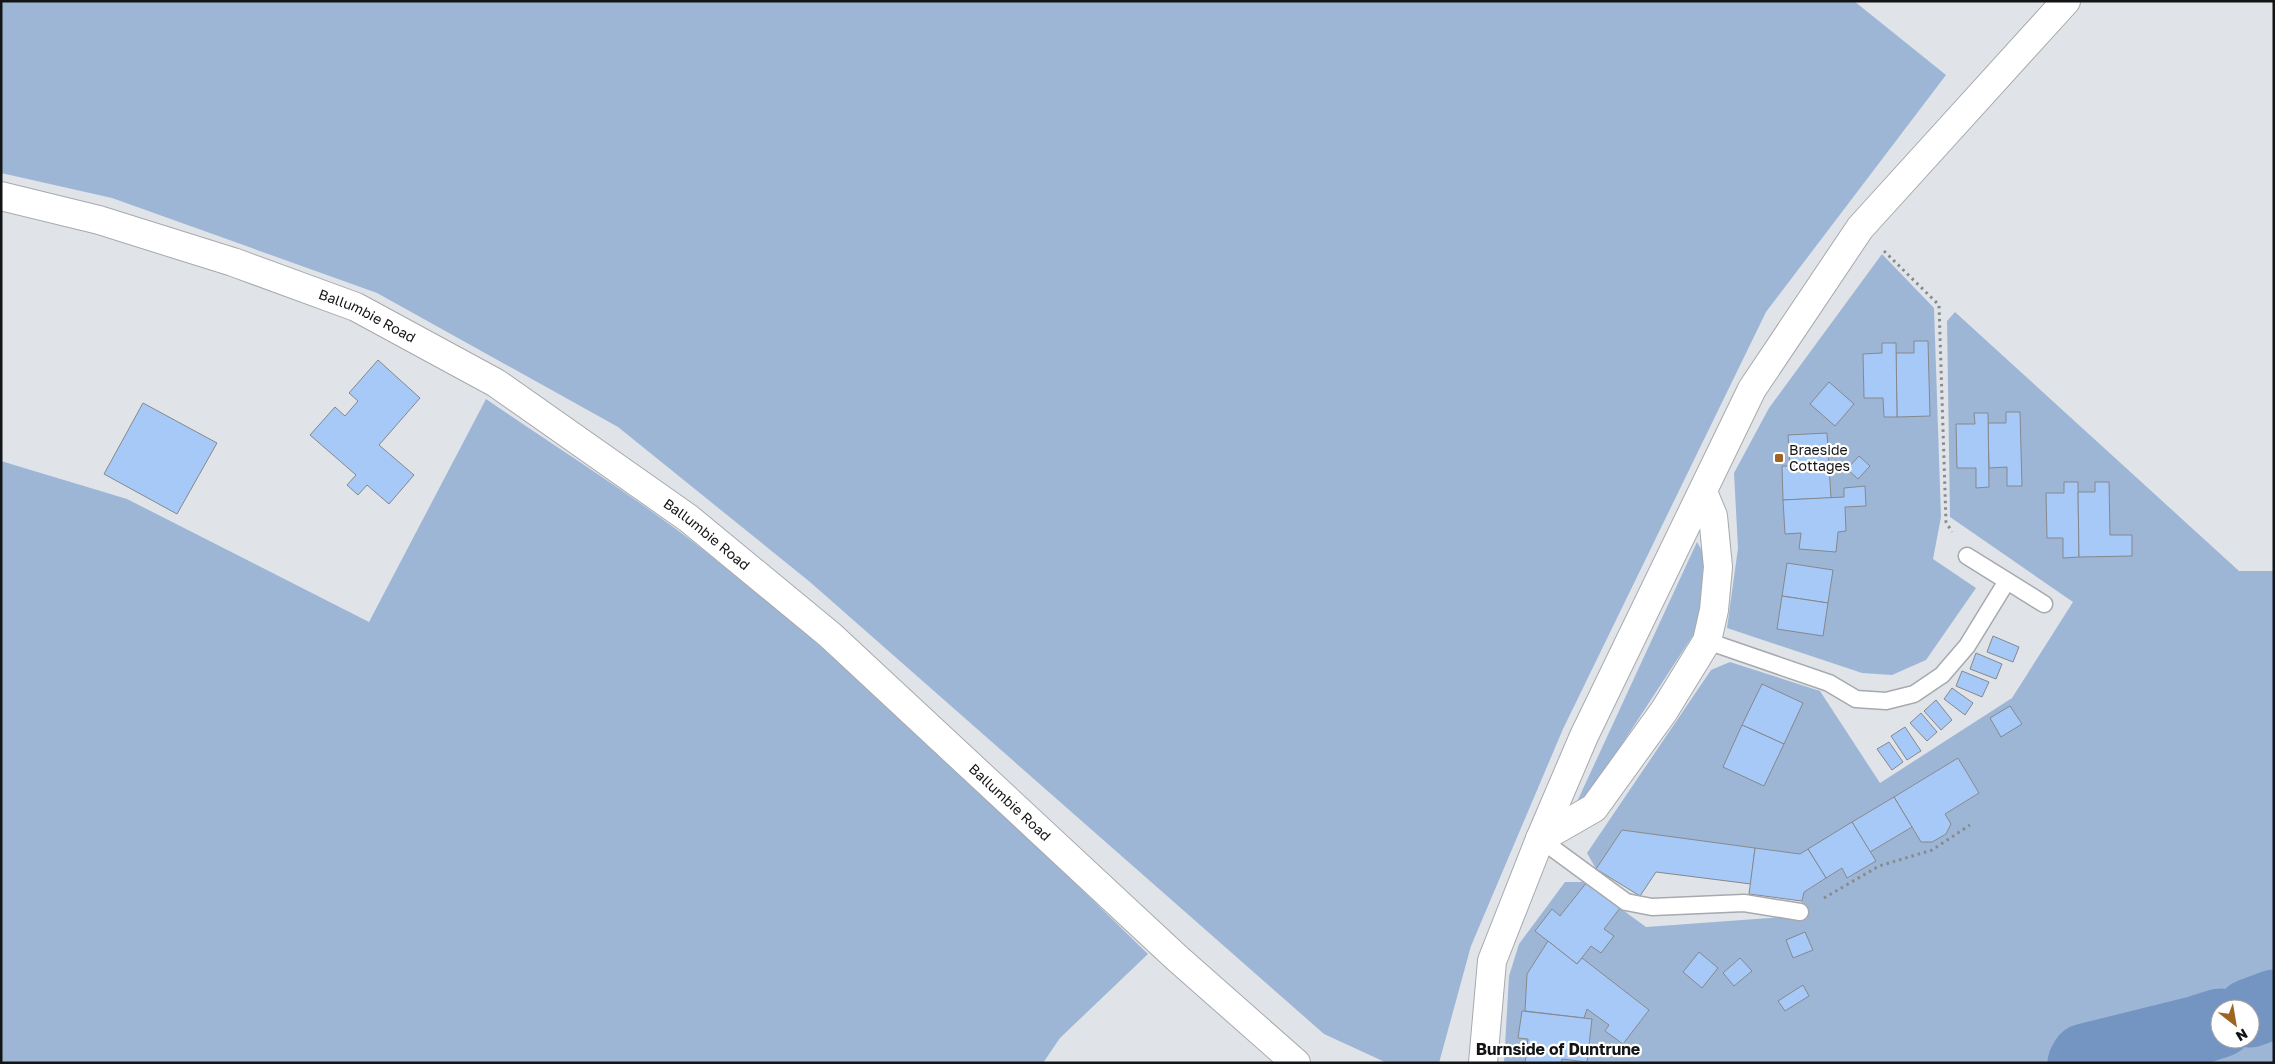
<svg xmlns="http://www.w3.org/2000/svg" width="2275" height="1064" font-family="'Golos Text',sans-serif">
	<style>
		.green { fill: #9eb6d6; fill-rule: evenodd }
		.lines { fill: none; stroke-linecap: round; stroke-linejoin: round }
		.river { stroke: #7495c1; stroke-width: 69 }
		.building { fill: #a6c9f8; stroke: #85888c }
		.lane-casing { stroke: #a6a9ad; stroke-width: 19 }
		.street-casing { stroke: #a6a9ad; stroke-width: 30 }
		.secondary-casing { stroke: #a6a9ad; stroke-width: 30 }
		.path { stroke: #888b8e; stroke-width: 3; stroke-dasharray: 2.5 4; stroke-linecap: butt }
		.lane { stroke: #fff; stroke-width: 16 }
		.street { stroke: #fff; stroke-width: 28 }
		.secondary { stroke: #fff; stroke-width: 28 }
		.poi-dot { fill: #9d6422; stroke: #fff; stroke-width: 2 }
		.labels { text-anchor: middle; stroke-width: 4.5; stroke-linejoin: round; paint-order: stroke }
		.street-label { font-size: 14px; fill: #131416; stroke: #fff }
		.poi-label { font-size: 14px; fill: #131416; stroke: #fff; text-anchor: start }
		.quarter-label { font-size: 16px; font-weight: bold; fill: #131416; stroke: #fff }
	</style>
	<rect width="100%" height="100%" fill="#e0e4e8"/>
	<g class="green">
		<polygon points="1,1 1854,1 1946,75 1766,312 1563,729 1471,946 1439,1063 1387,1063 1324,1034 810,582 618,427 377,293 112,198 1,173"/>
		<polygon points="1882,254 1934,308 1941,517 1933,559 1976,588 1926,660 1892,675 1862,673 1727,628 1738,548 1734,473 1769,408"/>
		<path d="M1955,312L2239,571H2274V1063H1561L1562,1059L1587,1062L1591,1020L1584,1018L1587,1009L1609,1025L1605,1031L1623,1044L1649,1010L1582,958L1591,946L1613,936L1604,929L1620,908L1646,927L1799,916L1804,892L1842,868L1848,878L1875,861L1870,852L1912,827L1921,841L1932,842L1946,834L1945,814L1979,793L1958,758L1800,854L1622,830L1596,869L1587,853L1711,670L1730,662L1820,691L1880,783L2012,698L2073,602L1950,517L1947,321ZM2220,1009H2250V1039H2220Z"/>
		<path d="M486,399C550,443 617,485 680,532C847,659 998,808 1148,954L1060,1038L1043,1063H1V461L127,499L369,622Z"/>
		<polygon points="1697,542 1704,554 1699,626 1594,787 1576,804"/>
		<polygon points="1565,882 1587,882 1560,916 1552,909 1535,931 1548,941 1527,974 1525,1011 1522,1012 1518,1038 1528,1039 1525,1063 1504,1063 1509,976 1519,944"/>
	</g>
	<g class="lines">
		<g class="river">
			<polyline points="2250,1013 2274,1004"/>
			<polyline points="2082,1063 2085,1058 2198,1030 2220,1023"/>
		</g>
	</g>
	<g class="building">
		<polygon points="1914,341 1928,341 1930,416 1897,417 1896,353 1914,353"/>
		<polygon points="1882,343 1896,343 1897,417 1884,417 1883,398 1864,398 1863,354 1882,353"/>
		<polygon points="378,360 420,398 379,445 414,475 389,504 367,485 358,495 347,485 356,475 310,435 335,407 345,416 358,401 349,393"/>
		<polygon points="1829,382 1854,404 1835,426 1810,404"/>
		<polygon points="143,403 217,443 177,514 104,474"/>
		<polygon points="2006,412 2020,412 2022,486 2007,486 2007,467 1989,468 1988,423 2006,423"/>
		<polygon points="1974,413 1988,413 1989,487 1976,488 1976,468 1957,468 1956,424 1975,424"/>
		<polygon points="1827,433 1831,498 1783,500 1782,466 1790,466 1788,435"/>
		<polygon points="1859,456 1870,466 1858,479 1847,469"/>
		<polygon points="2064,482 2078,482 2079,557 2063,558 2063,538 2047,538 2046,493 2064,493"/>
		<polygon points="2095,482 2109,482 2110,535 2132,535 2132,556 2079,557 2078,492 2095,492"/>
		<polygon points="1865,486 1866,506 1845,507 1846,531 1838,532 1836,552 1799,549 1801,533 1785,534 1783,500 1844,497 1844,488"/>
		<polygon points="1787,563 1833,570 1828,603 1782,596"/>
		<polygon points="1782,596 1828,603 1823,636 1777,629"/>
		<polygon points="1993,636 2019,647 2013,662 1987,652"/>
		<polygon points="1976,653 2002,664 1996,679 1970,669"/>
		<polygon points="1962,671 1989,682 1982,697 1956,686"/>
		<polygon points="1762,684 1803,703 1784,744 1742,725"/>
		<polygon points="1952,688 1973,703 1965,715 1944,699"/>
		<polygon points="1936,700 1952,720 1941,730 1924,711"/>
		<polygon points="2010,706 2022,724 2001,737 1990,718"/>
		<polygon points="1921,713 1937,732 1927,741 1910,723"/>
		<polygon points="1742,725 1784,744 1764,786 1723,767"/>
		<polygon points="1905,727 1921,751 1907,760 1891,736"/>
		<polygon points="1889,742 1903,762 1892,770 1877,749"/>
		<polygon points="1958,758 1979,793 1945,814 1951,824 1946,834 1932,842 1921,842 1894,797"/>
		<polygon points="1894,797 1912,827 1870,852 1852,822"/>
		<polygon points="1852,822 1876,861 1847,878 1842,868 1826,878 1808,849"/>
		<polygon points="1622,830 1755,848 1751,884 1656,872 1640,896 1596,869"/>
		<polygon points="1755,848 1800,854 1808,849 1826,878 1804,892 1802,901 1749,894"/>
		<polygon points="1587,882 1620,908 1604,929 1614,936 1601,953 1591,946 1577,964 1535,931 1552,909 1560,916"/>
		<polygon points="1805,932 1813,950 1793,958 1786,940"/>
		<polygon points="1548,941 1577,964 1582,958 1649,1010 1623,1044 1605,1031 1609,1025 1587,1009 1584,1018 1525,1011 1527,974"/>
		<polygon points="1699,952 1718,968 1702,988 1683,972"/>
		<polygon points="1740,958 1752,971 1734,986 1723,973"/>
		<polygon points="1803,985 1809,996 1785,1011 1778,1001"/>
		<polygon points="1522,1011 1592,1019 1587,1062 1562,1059 1561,1063 1525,1063 1528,1039 1518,1038"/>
	</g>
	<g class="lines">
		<defs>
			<g id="lane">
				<polyline points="1967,556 2044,604"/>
				<polyline points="1707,641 1829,683 1856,699 1886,701 1914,694 1942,675 1967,646 2007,581"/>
				<polyline points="1540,839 1626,902 1652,907 1744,903 1800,912"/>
			</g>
			<g id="street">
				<path id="s1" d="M1,196L99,220L233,262L356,307L496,383L688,518L830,635L1177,958L1296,1063"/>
				<polyline points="1540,839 1594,808 1664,711 1707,641 1714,610 1718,567 1713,516 1703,492"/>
			</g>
			<polyline id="secondary" points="1483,1063 1492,961 1540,839 1584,736 1752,389 1860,228 2066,1"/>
		</defs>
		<use href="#lane" class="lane-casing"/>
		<use href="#street" class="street-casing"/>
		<use href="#secondary" class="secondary-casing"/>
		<g class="path">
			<polyline points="1884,251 1939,305 1946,522 1952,532"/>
			<polyline points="1824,898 1879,866 1932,850 1970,825"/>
		</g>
		<use href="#lane" class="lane"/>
		<use href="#street" class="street"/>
		<use href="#secondary" class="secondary"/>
	</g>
	<rect class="poi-dot" x="1774" y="453" width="10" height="10" rx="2.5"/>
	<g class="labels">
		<g class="street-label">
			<text dy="5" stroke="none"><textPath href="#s1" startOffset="386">Ballumbie Road</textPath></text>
			<text dy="5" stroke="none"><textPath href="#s1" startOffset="791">Ballumbie Road</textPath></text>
			<text dy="5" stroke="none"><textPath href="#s1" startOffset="1196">Ballumbie Road</textPath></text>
		</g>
		<g class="poi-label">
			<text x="1789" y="455">Braeside<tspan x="1789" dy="16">Cottages</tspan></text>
		</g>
		<g class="quarter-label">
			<text x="1558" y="1055">Burnside of Duntrune</text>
		</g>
	</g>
	<rect width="2275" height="1064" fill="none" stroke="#131416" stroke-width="5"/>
	<g transform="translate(2235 1024) rotate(149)"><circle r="24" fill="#ffffff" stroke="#a1a1a2"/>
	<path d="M0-4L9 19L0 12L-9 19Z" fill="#9d6422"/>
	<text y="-8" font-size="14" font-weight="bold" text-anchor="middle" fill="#131416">N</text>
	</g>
</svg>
